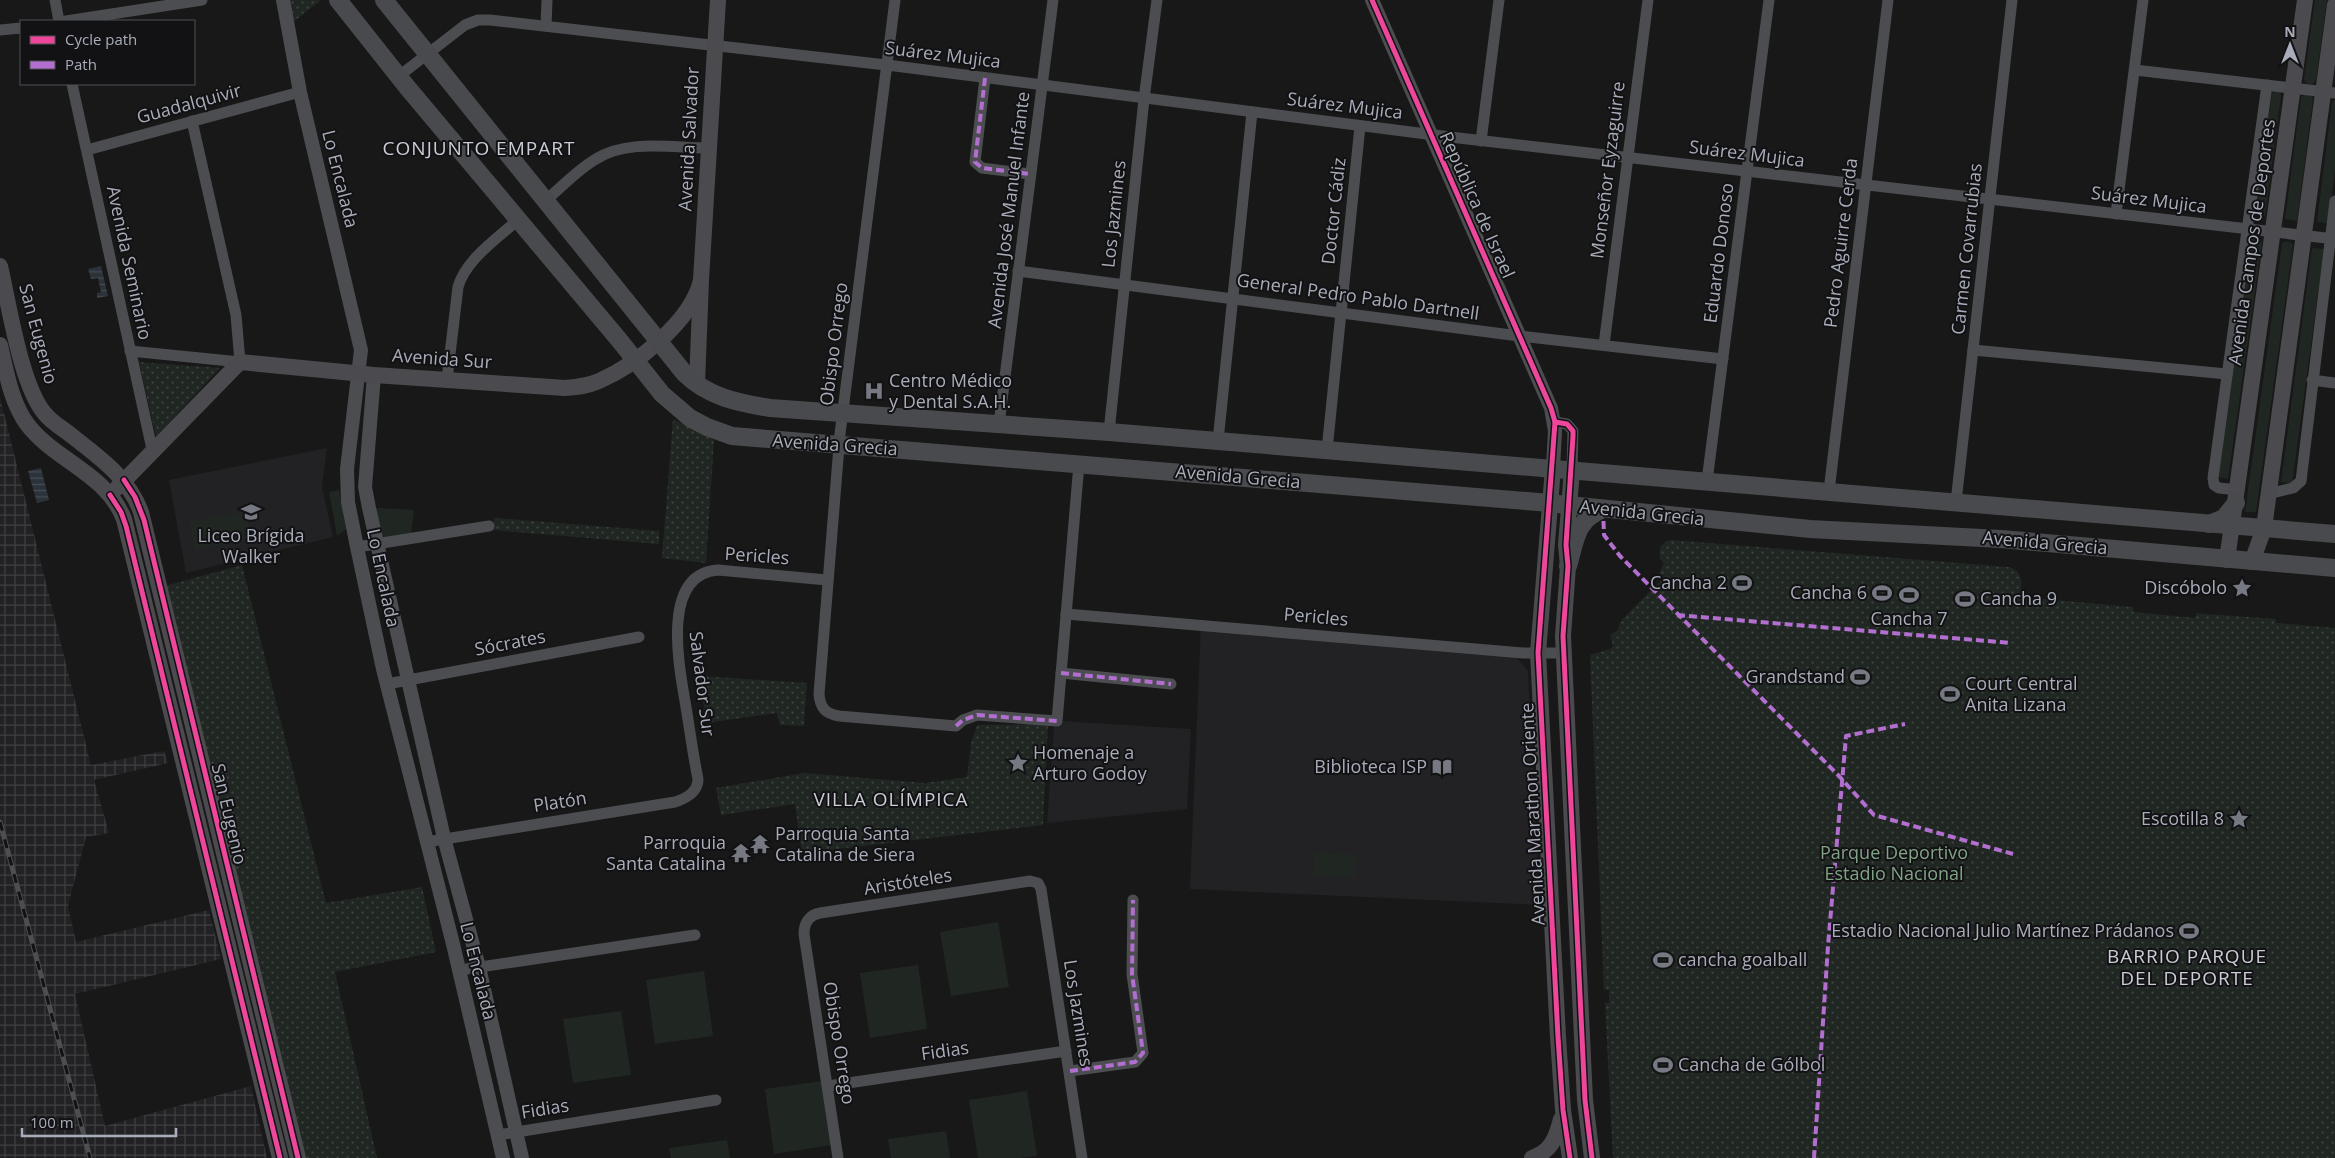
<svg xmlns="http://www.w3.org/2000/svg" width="2335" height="1158" font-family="'Open Sans',sans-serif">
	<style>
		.built { fill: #222224 }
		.industrial { fill: url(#industrial-grid) }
		.grass { fill: #202722 }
		.park { fill: url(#park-dots) }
		.water { fill: url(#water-rules) }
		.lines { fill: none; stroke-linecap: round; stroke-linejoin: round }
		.minor { stroke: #4c4d51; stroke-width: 11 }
		.tertiary { stroke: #4c4d51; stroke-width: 14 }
		.secondary { stroke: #4b4b4f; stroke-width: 16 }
		.primary { stroke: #494a4d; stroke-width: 18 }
		.rail-casing { stroke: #4d4e51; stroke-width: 5 }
		.rail { stroke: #121214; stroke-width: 3; stroke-dasharray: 9; stroke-linecap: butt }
		.quiet { stroke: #b36fd0; stroke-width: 4; stroke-dasharray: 8 4; stroke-linecap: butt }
		.cycleway-casing { stroke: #121214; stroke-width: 8 }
		.cycleway { stroke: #ed469a; stroke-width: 5 }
		.labels { text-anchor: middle; stroke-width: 4; stroke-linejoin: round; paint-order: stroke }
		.street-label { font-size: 18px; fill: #a9adb9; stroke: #121214 }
		.poi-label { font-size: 18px; fill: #a9adb9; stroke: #121214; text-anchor: end }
		.park-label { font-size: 18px; fill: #81a386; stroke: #121214 }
		.neighbourhood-label { font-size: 19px; letter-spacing: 1px; fill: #caccd5; stroke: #121214 }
	</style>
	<defs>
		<pattern id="industrial-grid" width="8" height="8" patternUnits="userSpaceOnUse" patternTransform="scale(1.25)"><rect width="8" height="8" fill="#222224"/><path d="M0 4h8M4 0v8" fill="none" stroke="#3f3f42"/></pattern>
		<pattern id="park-dots" width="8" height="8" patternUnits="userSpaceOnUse" patternTransform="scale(1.25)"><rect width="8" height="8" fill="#202722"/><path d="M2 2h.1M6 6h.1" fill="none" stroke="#3e4440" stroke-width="1.8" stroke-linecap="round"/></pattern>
		<pattern id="water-rules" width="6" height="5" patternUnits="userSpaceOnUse" patternTransform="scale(1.25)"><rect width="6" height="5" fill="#2b323a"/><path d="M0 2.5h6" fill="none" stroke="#474d54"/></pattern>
	</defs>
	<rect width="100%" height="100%" fill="#181818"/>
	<g class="built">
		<polygon points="327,448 322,487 333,537 186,573 169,480"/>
		<polygon points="1201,623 1510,650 1528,671 1540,905 1190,889"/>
		<polygon points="1061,721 1191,729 1187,809 1047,823 1054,726"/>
	</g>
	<polygon class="industrial" points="0,397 91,765 164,751 168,763 94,780 109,833 86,837 68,906 76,942 209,910 221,959 75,994 105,1126 251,1086 267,1158 0,1158"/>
	<g class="grass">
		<polygon points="2315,0 2327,0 2316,80 2312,85 2306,83 2304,79"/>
		<polygon points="2275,91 2280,92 2281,96 2265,216 2254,215 2272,93"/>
		<polygon points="2305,95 2312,96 2313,99 2297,221 2285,219 2301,97"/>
		<polygon points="2335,100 2335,170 2328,223 2317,222 2332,102"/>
		<polygon points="2254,237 2260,239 2262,242 2228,479 2218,477 2251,240"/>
		<polygon points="2284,242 2291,242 2293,245 2256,512 2245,512 2282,244"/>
		<polygon points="2312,248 2324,249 2292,484 2281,482"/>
		<polygon points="339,490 346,529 337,536 329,492"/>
		<polygon points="375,508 414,510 411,534 387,538 381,536"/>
		<polygon points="246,511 251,538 195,550 189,522"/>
		<polygon points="1315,853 1357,855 1355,878 1314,876"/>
		<polygon points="998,922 1009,987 951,996 940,932"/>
		<polygon points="918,965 927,1029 870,1038 860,973"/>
		<polygon points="704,971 713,1036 655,1044 646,980"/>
		<polygon points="621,1011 631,1075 573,1083 563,1019"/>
		<polygon points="822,1081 832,1145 774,1154 765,1089"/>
		<polygon points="1027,1091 1037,1156 1020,1158 978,1158 969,1100"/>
		<polygon points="946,1131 950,1158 891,1158 888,1139"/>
		<polygon points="727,1140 730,1158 671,1158 669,1148"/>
	</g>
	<g class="park">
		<polygon points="287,0 319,0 320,1 292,23"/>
		<polygon points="139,362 220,368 156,437"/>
		<polygon points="673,419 714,440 706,563 662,558"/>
		<polygon points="494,518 659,531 659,544 493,530"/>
		<path d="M1671,540L2008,567C2025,571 2021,584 2021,597L2133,607V612L2195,618L2196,613L2206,614L2276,619V623L2335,628V1158H1613L1605,1003H1609V990H1604L1590,655L1610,649L1613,646L1610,635L1618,630L1620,622L1663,578L1659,573L1664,563L1660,559C1658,549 1661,542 1671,540Z"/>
		<polygon points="242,565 326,903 422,887 436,952 335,972 377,1158 303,1158 165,586"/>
		<polygon points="700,676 807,683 804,726 780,725 777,713 706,723"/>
		<polygon points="1048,724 1043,825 802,853 795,804 721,815 716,788 804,773 925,783 967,777 971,743 977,725"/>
	</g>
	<g class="water">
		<polygon points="101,266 108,296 97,298 97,293 101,292 98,278 91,279 88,269"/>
		<polygon points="41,468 49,500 37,503 28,471"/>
	</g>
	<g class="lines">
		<g class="minor">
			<polyline points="55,0 59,21"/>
			<path d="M895,0L840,434L819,694C820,708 826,714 839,716L956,726L963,720L977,715L1057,721L1079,464"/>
			<polyline points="66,21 202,0"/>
			<polyline points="546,26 547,0"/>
			<polyline points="0,30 21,28"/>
			<polyline points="2135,70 2335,93"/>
			<polyline points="399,76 465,25 478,20 490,20 895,66 1450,137 2335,239"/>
			<polyline points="985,78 975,162 982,168 1030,174"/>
			<polyline points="72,84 152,449"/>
			<polyline points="1481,141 1499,0"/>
			<polyline points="87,150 300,92"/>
			<path d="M546,200C562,187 577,170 596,159C628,139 672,148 709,148"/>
			<polyline points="2116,214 2143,0"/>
			<polyline points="1018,271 1519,336 1723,359"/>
			<polyline points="1604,345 1648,0"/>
			<polyline points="1973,350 2227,374"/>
			<polyline points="130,351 240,362 236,315 192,121"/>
			<path d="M447,379L458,287C466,259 498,238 519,219"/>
			<polyline points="2312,380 2335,383"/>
			<polyline points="1555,422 1567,424 1573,431 1572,470"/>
			<polyline points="999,424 1053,0"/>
			<polyline points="1109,432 1144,99 1157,0"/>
			<polyline points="1218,441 1252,112"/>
			<polyline points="1327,450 1360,126"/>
			<polyline points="1707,481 1769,0"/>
			<polyline points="2238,490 2219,488 2214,485 2213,478 2267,85"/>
			<polyline points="1829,491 1888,0"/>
			<polyline points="2268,494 2293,488 2301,481 2335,201"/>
			<polyline points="1956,502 2012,0"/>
			<polyline points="357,547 489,526"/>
			<polyline points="1066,614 1523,653 1563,653"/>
			<polyline points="1061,673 1171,684"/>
			<polyline points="387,684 639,637"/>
			<path d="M426,842L675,802C687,798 698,792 698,779C693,755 690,731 686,707C680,671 659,574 718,570L827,580"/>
			<polyline points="460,970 695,935"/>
			<polyline points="1070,1071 1135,1062 1143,1053 1132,974 1133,900"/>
			<polyline points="828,1086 1066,1051"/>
			<polyline points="498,1135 716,1100"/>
			<path d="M838,1158L804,934C804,923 809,915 820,913L1030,881L1038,883L1041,889L1082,1158"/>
		</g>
		<g class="tertiary">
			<polyline points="283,0 300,92 361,350 347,469 348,502 357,547 383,669 453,944 503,1158"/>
			<polyline points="1372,0 1551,408 1555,431 1553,468"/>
			<polyline points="374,375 365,487 369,508 444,838 479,967 522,1158"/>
		</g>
		<g class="secondary">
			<path d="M0,266C9,304 21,388 46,415C52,422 60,427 67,432C96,455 128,476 141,512L298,1158"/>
			<path d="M0,345C6,371 11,402 27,424C55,461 106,473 124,519L280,1158"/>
			<polyline points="697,384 701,280 718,0"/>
			<polyline points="1553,468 1538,653 1558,1037 1563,1110 1570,1158"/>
			<polyline points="1572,470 1566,545 1568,566 1563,636 1585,1100 1592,1158"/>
			<path d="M117,488L240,362L374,375L565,388C577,387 588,386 599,381C636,365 692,321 701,280"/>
			<polyline points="2227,560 2305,0"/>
			<polyline points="2252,562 2264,528 2335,5"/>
			<path d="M1532,1158C1551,1151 1556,1139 1561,1119"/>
		</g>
		<g class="primary">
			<polyline points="338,0 407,87 620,341 662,394 690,418 707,427 732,436 1538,502 1810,529 2001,539 2335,568"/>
			<path d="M384,0L685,374C708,397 739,403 770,408L1109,432L2335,534"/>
			<polyline points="2209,524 2224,518 2236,503"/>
			<path d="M1568,566C1576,539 1575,521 1603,509"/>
		</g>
		<defs>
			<polyline id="rail" points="0,822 90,1158"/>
		</defs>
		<use href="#rail" class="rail-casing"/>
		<use href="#rail" class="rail"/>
		<g class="quiet">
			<polyline points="985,78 975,162 982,168 1030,174"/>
			<polyline points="1603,509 1604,535 1620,556 1839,776 1874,815 2013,854"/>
			<polyline points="1677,615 2011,643"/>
			<polyline points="1061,673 1171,684"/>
			<polyline points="956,726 963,720 977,715 1057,721"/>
			<polyline points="1070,1071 1135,1062 1143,1053 1132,974 1133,900"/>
			<polyline points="1814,1158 1828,946 1846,736 1905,724"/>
		</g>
		<defs>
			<g id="cycleway">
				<polyline points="1372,0 1551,408 1555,422 1538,653 1558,1037 1563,1110 1570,1158"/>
				<polyline points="1555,422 1567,424 1573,431 1573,436 1566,545 1568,566 1563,636 1585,1100 1592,1158"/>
				<polyline points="124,480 135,497 144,520 298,1158"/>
				<polyline points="110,495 121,512 126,526 280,1158"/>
			</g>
		</defs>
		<use href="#cycleway" class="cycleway-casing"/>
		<use href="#cycleway" class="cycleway"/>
	</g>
	<defs>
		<symbol id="hospital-bare" viewBox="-9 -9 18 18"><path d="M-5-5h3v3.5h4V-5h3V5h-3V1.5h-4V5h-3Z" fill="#767981" stroke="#121214" stroke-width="2.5" paint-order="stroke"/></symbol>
		<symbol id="school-bare" viewBox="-9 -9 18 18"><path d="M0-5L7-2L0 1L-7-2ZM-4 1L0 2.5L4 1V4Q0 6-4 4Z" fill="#767981" stroke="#121214" stroke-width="2.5" paint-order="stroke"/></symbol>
		<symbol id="stadium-bare" viewBox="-9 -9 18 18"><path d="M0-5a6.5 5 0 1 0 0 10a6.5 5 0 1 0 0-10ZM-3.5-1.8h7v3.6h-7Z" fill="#767981" stroke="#121214" stroke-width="2.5" paint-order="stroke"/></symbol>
		<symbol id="sight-bare" viewBox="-9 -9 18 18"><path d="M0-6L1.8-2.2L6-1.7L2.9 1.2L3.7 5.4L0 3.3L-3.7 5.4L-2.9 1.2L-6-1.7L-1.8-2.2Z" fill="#767981" stroke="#121214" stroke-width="2.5" paint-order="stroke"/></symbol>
		<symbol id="library-bare" viewBox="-9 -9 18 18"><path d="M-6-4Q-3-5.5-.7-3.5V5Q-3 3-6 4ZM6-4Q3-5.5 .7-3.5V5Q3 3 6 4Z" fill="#767981" stroke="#121214" stroke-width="2.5" paint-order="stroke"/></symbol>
		<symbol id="temple-bare" viewBox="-9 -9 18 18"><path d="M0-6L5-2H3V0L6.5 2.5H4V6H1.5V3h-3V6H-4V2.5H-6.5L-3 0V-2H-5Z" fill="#767981" stroke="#121214" stroke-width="2.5" paint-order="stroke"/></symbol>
	</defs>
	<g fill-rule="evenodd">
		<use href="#hospital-bare" x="860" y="377" width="28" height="28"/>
		<use href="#school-bare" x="237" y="498" width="28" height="28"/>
		<use href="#stadium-bare" x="1728" y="569" width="28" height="28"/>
		<use href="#sight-bare" x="2228" y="574" width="28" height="28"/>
		<use href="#stadium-bare" x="1868" y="579" width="28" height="28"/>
		<use href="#stadium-bare" x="1895" y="581" width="28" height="28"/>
		<use href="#stadium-bare" x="1951" y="585" width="28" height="28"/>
		<use href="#stadium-bare" x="1846" y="663" width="28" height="28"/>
		<use href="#stadium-bare" x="1936" y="680" width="28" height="28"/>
		<use href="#sight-bare" x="1004" y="749" width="28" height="28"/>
		<use href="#library-bare" x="1428" y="753" width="28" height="28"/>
		<use href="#sight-bare" x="2225" y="805" width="28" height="28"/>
		<use href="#temple-bare" x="746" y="830" width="28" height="28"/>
		<use href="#temple-bare" x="727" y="839" width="28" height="28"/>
		<use href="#stadium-bare" x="2175" y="917" width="28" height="28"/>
		<use href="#stadium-bare" x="1649" y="946" width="28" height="28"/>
		<use href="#stadium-bare" x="1649" y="1051" width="28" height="28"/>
	</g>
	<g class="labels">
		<g class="street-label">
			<text transform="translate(943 55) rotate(7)" y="6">Suárez Mujica</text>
			<text transform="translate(189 104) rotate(-15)" y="6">Guadalquivir</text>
			<text transform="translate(1345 106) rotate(7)" y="6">Suárez Mujica</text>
			<text transform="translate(689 139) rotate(-87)" y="6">Avenida Salvador</text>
			<text transform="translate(1747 154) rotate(7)" y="6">Suárez Mujica</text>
			<text transform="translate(1608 170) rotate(-83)" y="6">Monseñor Eyzaguirre</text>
			<text transform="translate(340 179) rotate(76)" y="6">Lo Encalada</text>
			<text transform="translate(2149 200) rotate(7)" y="6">Suárez Mujica</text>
			<text transform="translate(1477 205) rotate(66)" y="6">República de Israel</text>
			<text transform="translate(1009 210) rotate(-83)" y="6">Avenida José Manuel Infante</text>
			<text transform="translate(1334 211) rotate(-84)" y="6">Doctor Cádiz</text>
			<text transform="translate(1114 214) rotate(-84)" y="6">Los Jazmines</text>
			<text transform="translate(2252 242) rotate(-82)" y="6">Avenida Campos de Deportes</text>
			<text transform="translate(1841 243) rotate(-83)" y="6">Pedro Aguirre Cerda</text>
			<text transform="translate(1967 249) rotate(-84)" y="6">Carmen Covarrubias</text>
			<text transform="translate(1719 253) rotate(-83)" y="6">Eduardo Donoso</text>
			<text transform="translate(129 263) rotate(78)" y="6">Avenida Seminario</text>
			<text transform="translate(1358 297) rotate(8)" y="6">General Pedro Pablo Dartnell</text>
			<text transform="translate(38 334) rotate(75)" y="6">San Eugenio</text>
			<text transform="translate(834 344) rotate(-83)" y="6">Obispo Orrego</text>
			<text transform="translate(442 359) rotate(4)" y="6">Avenida Sur</text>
			<text transform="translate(835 445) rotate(4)" y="6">Avenida Grecia</text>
			<text transform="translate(1238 477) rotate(5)" y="6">Avenida Grecia</text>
			<text transform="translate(1642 513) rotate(6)" y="6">Avenida Grecia</text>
			<text transform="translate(2045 543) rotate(5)" y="6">Avenida Grecia</text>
			<text transform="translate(757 556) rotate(4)" y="6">Pericles</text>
			<text transform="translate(383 578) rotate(78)" y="6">Lo Encalada</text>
			<text transform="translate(1316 617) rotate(5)" y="6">Pericles</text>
			<text transform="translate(510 643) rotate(-11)" y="6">Sócrates</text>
			<text transform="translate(702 684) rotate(83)" y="6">Salvador Sur</text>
			<text transform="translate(560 802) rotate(-9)" y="6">Platón</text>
			<text transform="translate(229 814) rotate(77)" y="6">San Eugenio</text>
			<text transform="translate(1533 814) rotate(-93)" y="6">Avenida Marathon Oriente</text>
			<text transform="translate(908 882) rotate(-9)" y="6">Aristóteles</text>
			<text transform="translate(478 971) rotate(76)" y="6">Lo Encalada</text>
			<text transform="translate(1078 1013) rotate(81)" y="6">Los Jazmines</text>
			<text transform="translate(839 1043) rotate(81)" y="6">Obispo Orrego</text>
			<text transform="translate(945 1051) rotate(-8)" y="6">Fidias</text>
			<text transform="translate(545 1109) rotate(-9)" y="6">Fidias</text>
		</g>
		<g class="poi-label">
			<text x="889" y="387" text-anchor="start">Centro Médico<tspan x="889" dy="21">y Dental S.A.H.</tspan></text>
			<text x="251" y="542" text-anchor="middle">Liceo Brígida<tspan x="251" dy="21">Walker</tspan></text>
			<text x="1727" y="589">Cancha 2</text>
			<text x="2227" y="594">Discóbolo</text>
			<text x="1867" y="599">Cancha 6</text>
			<text x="1980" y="605" text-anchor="start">Cancha 9</text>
			<text x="1909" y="625" text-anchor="middle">Cancha 7</text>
			<text x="1845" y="683">Grandstand</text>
			<text x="1965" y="690" text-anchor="start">Court Central<tspan x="1965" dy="21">Anita Lizana</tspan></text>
			<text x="1033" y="759" text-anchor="start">Homenaje a<tspan x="1033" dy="21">Arturo Godoy</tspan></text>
			<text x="1427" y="773">Biblioteca ISP</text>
			<text x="2224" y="825">Escotilla 8</text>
			<text x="775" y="840" text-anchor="start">Parroquia Santa<tspan x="775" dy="21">Catalina de Siera</tspan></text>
			<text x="726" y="849">Parroquia<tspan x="726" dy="21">Santa Catalina</tspan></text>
			<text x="2174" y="937">Estadio Nacional Julio Martínez Prádanos</text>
			<text x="1678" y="966" text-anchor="start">cancha goalball</text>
			<text x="1678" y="1071" text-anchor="start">Cancha de Gólbol</text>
		</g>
		<g class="park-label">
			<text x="1894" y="859">Parque Deportivo<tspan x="1894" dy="21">Estadio Nacional</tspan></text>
		</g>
		<g class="neighbourhood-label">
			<text x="479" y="155">CONJUNTO EMPART</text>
			<text x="891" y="806">VILLA OLÍMPICA</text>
			<text x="2187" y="963">BARRIO PARQUE<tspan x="2187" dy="22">DEL DEPORTE</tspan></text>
		</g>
	</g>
	<rect x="20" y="20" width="175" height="65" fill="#121214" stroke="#4e5056"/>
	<rect x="30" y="36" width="25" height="8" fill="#ed469a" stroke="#4e5056"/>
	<text x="65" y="45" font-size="15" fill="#a9adb9">Cycle path</text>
	<rect x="30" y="61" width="25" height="8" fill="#b36fd0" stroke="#4e5056"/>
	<text x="65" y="70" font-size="15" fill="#a9adb9">Path</text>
	<g transform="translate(2290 45)" stroke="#121214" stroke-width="4" paint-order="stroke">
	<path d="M0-4L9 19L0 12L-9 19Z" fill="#a9adb9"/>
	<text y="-8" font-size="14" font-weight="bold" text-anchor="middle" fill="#a9adb9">N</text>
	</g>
	<path d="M22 1128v8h154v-8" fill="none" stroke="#a9adb9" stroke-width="2.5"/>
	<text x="30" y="1128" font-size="15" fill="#a9adb9" stroke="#121214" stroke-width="4" paint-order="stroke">100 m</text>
</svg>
